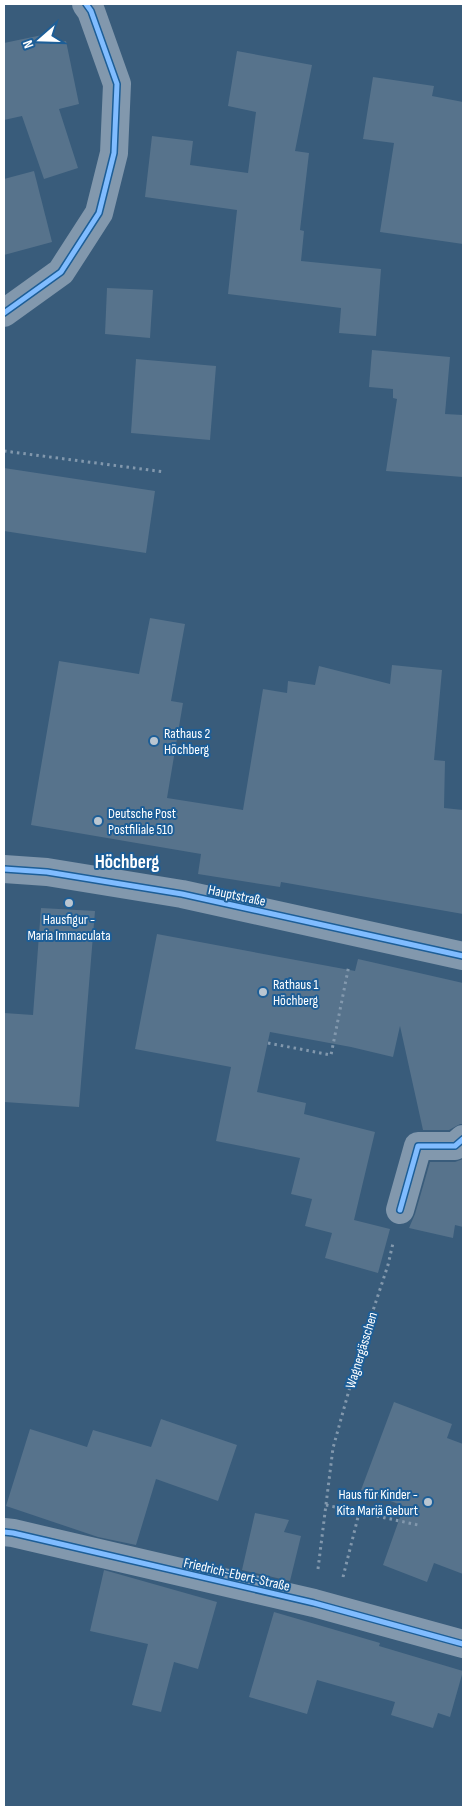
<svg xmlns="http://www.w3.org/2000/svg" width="467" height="1811" font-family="'Sofia Sans Condensed',sans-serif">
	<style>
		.building { fill: #57738c }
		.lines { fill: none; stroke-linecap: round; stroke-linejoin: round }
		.path { stroke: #8298ad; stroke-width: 3; stroke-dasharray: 2.5 4; stroke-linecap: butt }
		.minor { stroke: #8298ad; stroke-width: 28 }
		.cycleway-casing { stroke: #1d5e97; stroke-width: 8 }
		.cycleway { stroke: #80bcff; stroke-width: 5 }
		.poi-dot { fill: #bac6d1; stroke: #1d5e97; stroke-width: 2 }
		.labels { text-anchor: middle; stroke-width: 4; stroke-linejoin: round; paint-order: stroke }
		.poi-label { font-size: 14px; fill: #fff; stroke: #1d5e97; text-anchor: start }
		.street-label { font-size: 14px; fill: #fff; stroke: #1d5e97 }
		.district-label { font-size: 19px; font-weight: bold; fill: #fff; stroke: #1d5e97 }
	</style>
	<rect width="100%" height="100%" fill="#395c7b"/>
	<g class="building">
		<polygon points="47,34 50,44 66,41 79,104 59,109 78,168 44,179 22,116 4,120 4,43"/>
		<polygon points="237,51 312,65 295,151 309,153 300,230 304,231 301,261 381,269 376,336 339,333 341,308 228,294 237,210 145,197 152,136 193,141 190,165 248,173 256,112 228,106"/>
		<polygon points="373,77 434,86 432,96 463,102 463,244 380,232 394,143 363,139"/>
		<polygon points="34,171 52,242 4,255 4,179"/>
		<polygon points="107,288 153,290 150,338 105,334"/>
		<polygon points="372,350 450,357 445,414 463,415 463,477 386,471 397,399 393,398 393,389 369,387"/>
		<polygon points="136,359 216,366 210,440 131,433"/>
		<polygon points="4,468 155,491 146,553 4,531"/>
		<polygon points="150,618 185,624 171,701 183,703 167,798 243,810 263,689 287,693 288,681 315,685 319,666 390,684 392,665 442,670 434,760 445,761 444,808 463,810 463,914 281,882 280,887 198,874 201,854 31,825 59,661 139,674"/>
		<polygon points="41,908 95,911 79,1107 4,1102 4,1013 33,1015"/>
		<polygon points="157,934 355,971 358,959 463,983 463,1124 460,1124 449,1130 423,1130 400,1026 393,1057 351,1047 270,1032 257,1092 306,1103 304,1114 375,1132 354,1220 390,1229 378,1273 325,1258 332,1233 305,1226 312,1199 291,1194 300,1158 216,1141 231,1067 135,1049"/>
		<polygon points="463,1159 463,1227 455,1225 453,1238 409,1228 415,1214 430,1162 455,1162"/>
		<polygon points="394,1402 452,1424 447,1438 463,1444 463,1574 434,1563 427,1582 383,1565 404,1506 361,1490"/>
		<polygon points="161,1419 237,1445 218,1501 156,1479 136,1545 98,1537 6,1506 30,1429 87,1447 93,1430 151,1447"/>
		<polygon points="255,1513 289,1520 284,1532 301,1536 290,1581 242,1570"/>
		<polygon points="104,1570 217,1602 198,1669 174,1662 161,1712 132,1705 148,1644 90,1631"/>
		<polygon points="274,1612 380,1643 379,1646 463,1671 450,1717 438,1713 433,1728 391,1715 395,1702 317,1680 307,1714 249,1697"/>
	</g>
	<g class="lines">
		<g class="path">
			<polyline points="4,451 165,472"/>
			<polyline points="268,1043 331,1055 349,965"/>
			<polyline points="326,1505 418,1525"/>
			<polyline points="318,1569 333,1448 361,1347 388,1265 393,1243"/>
			<polyline points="343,1577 359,1513"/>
		</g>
		<g class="minor">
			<polyline points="4,313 61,272 99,213 114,153 117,84 91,11 86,4"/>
			<polyline points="4,869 47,872 182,894 463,956"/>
			<polyline points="400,1210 418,1146 455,1146 463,1139"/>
			<polyline points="4,1532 13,1533 314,1603 463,1644"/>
		</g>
		<defs>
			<g id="cycleway">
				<polyline points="4,313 61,272 99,213 114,153 117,84 91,11 86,4"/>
				<polyline points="4,869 47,872 182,894 463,956"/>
				<polyline points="400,1210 418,1146 455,1146 463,1139"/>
				<polyline points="4,1532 13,1533 314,1603 463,1644"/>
			</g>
		</defs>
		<use href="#cycleway" class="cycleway-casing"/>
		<use href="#cycleway" class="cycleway"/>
	</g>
	<g class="poi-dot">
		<circle cx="154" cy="741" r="5"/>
		<circle cx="98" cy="821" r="5"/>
		<circle cx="69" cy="903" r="5"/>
		<circle cx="263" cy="992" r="5"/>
		<circle cx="428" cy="1502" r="5"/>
	</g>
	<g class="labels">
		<g class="poi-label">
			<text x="164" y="738">Rathaus 2<tspan x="164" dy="16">Höchberg</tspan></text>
			<text x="108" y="818">Deutsche Post<tspan x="108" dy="16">Postfiliale 510</tspan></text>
			<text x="69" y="924" text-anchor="middle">Hausfigur -<tspan x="69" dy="16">Maria Immaculata</tspan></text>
			<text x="273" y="989">Rathaus 1<tspan x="273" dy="16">Höchberg</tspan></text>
			<text x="418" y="1499" text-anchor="end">Haus für Kinder -<tspan x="418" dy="16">Kita Mariä Geburt</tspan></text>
		</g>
		<g class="street-label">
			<text transform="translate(237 895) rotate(12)" y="5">Hauptstraße</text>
			<text transform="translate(361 1350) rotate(-73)" y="5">Wagnergässchen</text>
			<text transform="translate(237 1574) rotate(13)" y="5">Friedrich-Ebert-Straße</text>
		</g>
		<g class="district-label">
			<text x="127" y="868">Höchberg</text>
		</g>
	</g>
	<rect width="467" height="1811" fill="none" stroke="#ffffff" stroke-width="10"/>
	<g transform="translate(40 40) rotate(250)" stroke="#1d5e97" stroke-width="4" paint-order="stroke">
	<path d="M0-4L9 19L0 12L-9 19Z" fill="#ffffff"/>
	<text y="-8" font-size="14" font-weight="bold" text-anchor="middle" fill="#ffffff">N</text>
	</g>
</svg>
